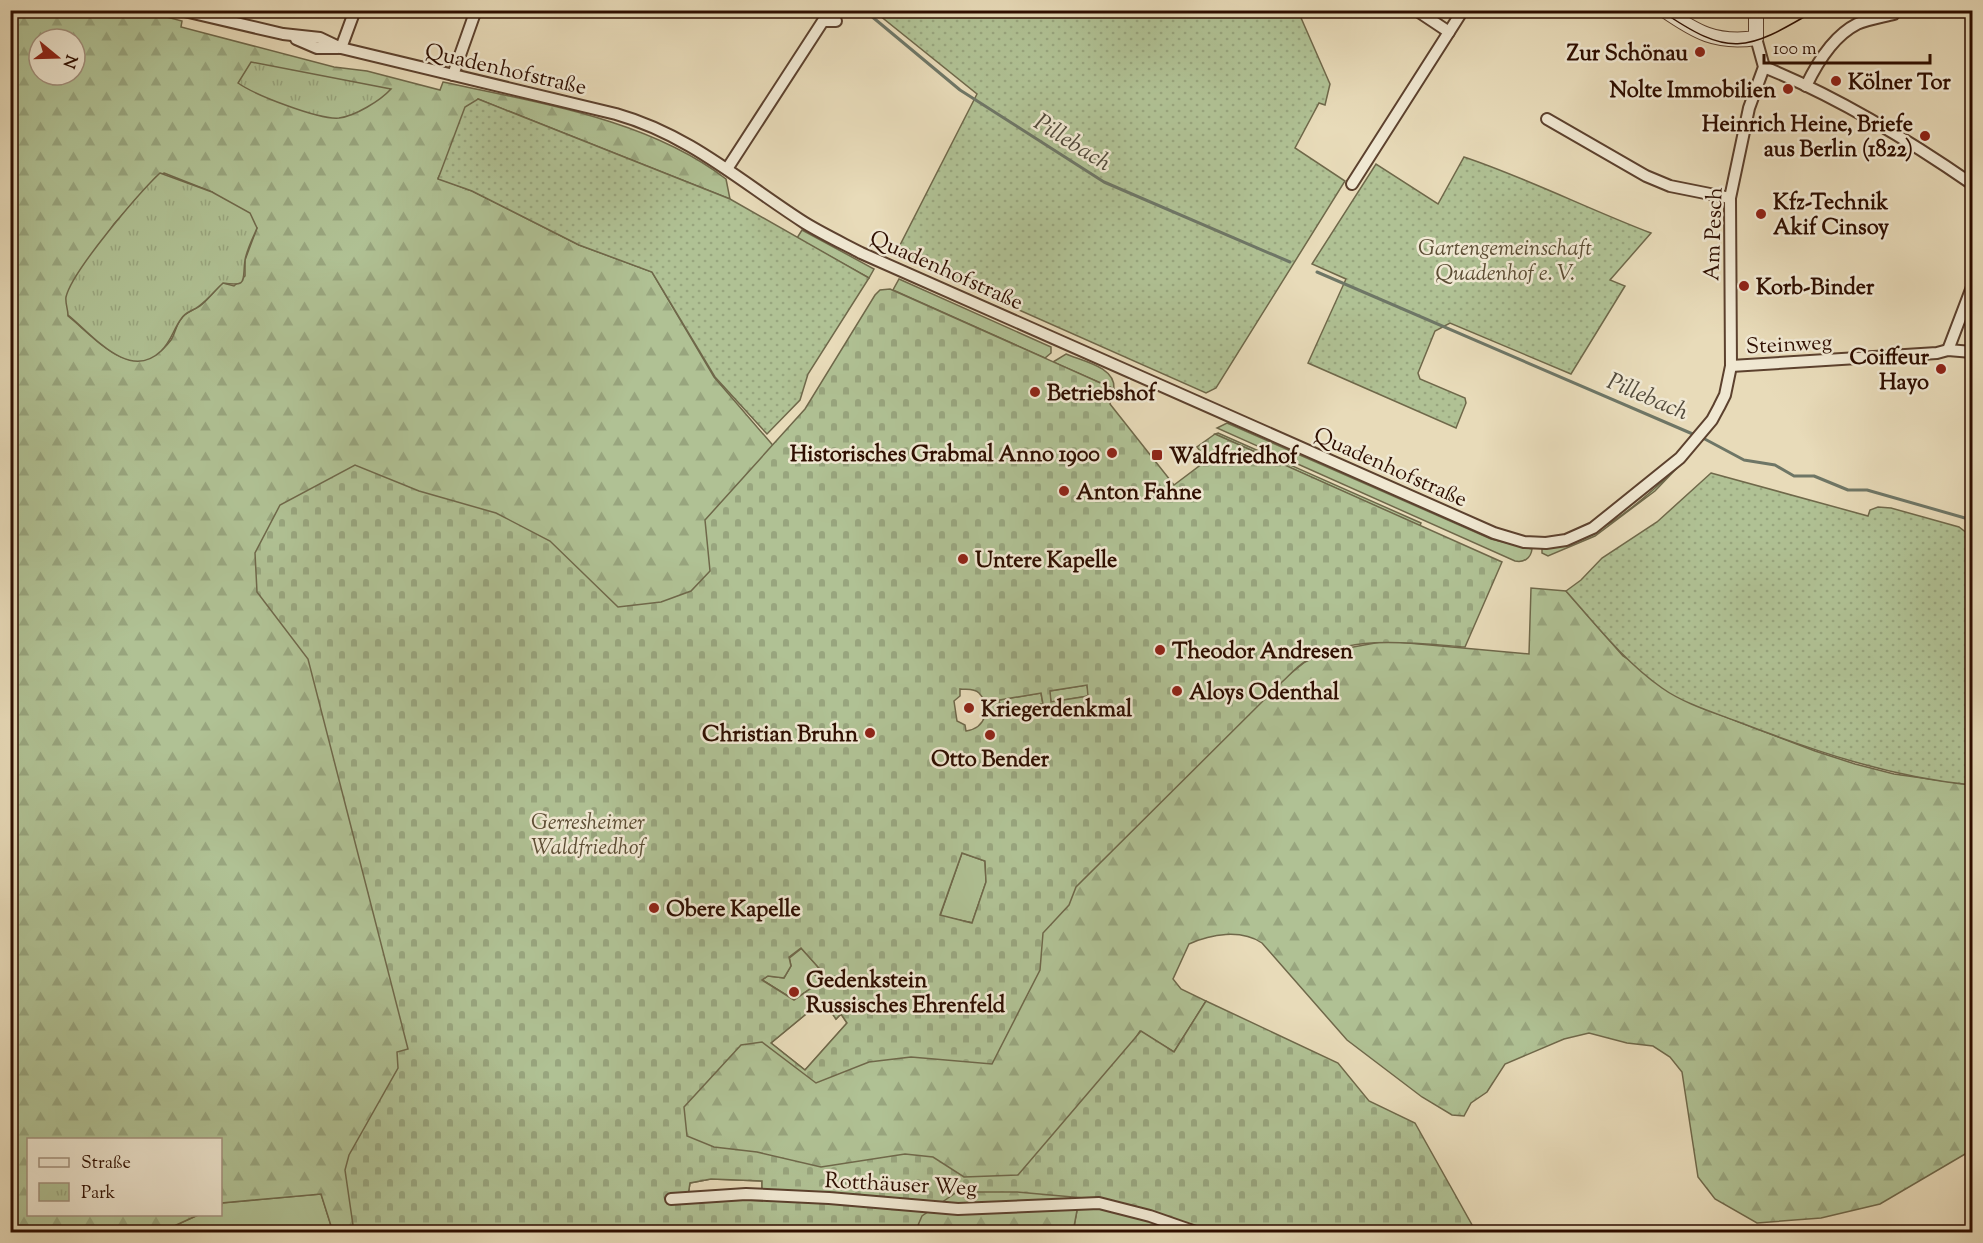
<svg xmlns="http://www.w3.org/2000/svg" width="1983" height="1243" font-family="'Sorts Mill Goudy',serif">
	<style>
		.grass { fill: #b0c194; stroke: #6f684a; stroke-width: 1.5 }
		.forest { fill: url(#forest-firs); stroke: #6f684a; stroke-width: 1.5; fill-rule: evenodd }
		.cemetery { fill: url(#cemetery-stones); stroke: #6f684a; stroke-width: 1.5; fill-rule: evenodd }
		.park { fill: url(#park-tufts); stroke: #6f684a; stroke-width: 1.5 }
		.garden { fill: url(#garden-dots); stroke: #6f684a; stroke-width: 1.5 }
		.lines { fill: none; stroke-linecap: round; stroke-linejoin: round }
		.stream { stroke: #6e7666; stroke-width: 3 }
		.minor-casing { stroke: #5c412e; stroke-width: 14 }
		.tertiary-casing { stroke: #5c412e; stroke-width: 16 }
		.minor { stroke: #f0e8d2; stroke-width: 10 }
		.tertiary { stroke: #f0e8d2; stroke-width: 14 }
		.tram { stroke: #2e0e00; stroke-width: 1.5 }
		.poi-dot { fill: #8f2418; stroke: #f0e8d2; stroke-width: 2 }
		.labels { text-anchor: middle; stroke-width: 5; stroke-linejoin: round; paint-order: stroke }
		.poi-label { font-size: 22px; font-weight: bold; fill: #2e0e00; stroke: #f0e8d2; text-anchor: start }
		.street-label { font-size: 22px; fill: #2e0e00; stroke: #f0e8d2 }
		.park-label { font-size: 22px; font-style: italic; fill: #5c4d34; stroke: #f0e8d2 }
		.water-label { font-size: 24px; font-style: italic; fill: #534b3c; stroke: #f0e8d2 }
	</style>
	<defs>
		<pattern id="forest-firs" width="22" height="20" patternUnits="userSpaceOnUse" patternTransform="scale(1.5)"><rect width="22" height="20" fill="#b0c194"/><path d="M5 1l3.5 6h-7zM16 11l3.5 6h-7z" fill="#98a57e"/></pattern>
		<pattern id="cemetery-stones" width="16" height="16" patternUnits="userSpaceOnUse" patternTransform="scale(1.5)"><rect width="16" height="16" fill="#b0c194"/><path d="M2 7V4a2 2 0 0 1 4 0v3zM10 15v-3a2 2 0 0 1 4 0v3z" fill="#98a57e"/></pattern>
		<pattern id="park-tufts" width="24" height="20" patternUnits="userSpaceOnUse" patternTransform="scale(1.5)"><rect width="24" height="20" fill="#b0c194"/><path d="M3 7l-1-3M5 7V3M7 7l1-3M15 17l-1-3M17 17v-4M19 17l1-3" fill="none" stroke="#98a57e"/></pattern>
		<pattern id="garden-dots" width="8" height="8" patternUnits="userSpaceOnUse" patternTransform="scale(1.5)"><rect width="8" height="8" fill="#b0c194"/><path d="M2 2h.1M6 6h.1" fill="none" stroke="#98a57e" stroke-width="1.8" stroke-linecap="round"/></pattern>
	</defs>
	<rect width="100%" height="100%" fill="#e8dbb9"/>
	<filter id="stains"><feTurbulence type="fractalNoise" baseFrequency=".00333" numOctaves="4"/><feColorMatrix values="0 0 0 0 .2 0 0 0 0 .09 0 0 0 0 .02 0 0 0 .5 -.17"/></filter>
	<radialGradient id="worn" r=".72"><stop offset=".6" stop-color="#630" stop-opacity="0"/><stop offset="1" stop-color="#630" stop-opacity=".3"/></radialGradient>
	<g class="grass">
		<polygon points="802,230 874,269 869,278 797,238"/>
		<polygon points="899,279 1051,347 1051,353 1045,358 893,290"/>
		<path d="M1066,354C1082,361 1116,367 1114,389L1053,362Z"/>
		<path d="M1227,423L1491,539L1532,549C1531,558 1524,563 1515,561L1217,428Z"/>
		<polygon points="1218,433 1421,523 1420,526 1215,434"/>
		<path d="M1679,466L1655,491L1595,536L1548,556L1542,553V549C1597,542 1640,503 1679,466Z"/>
		<polygon points="1087,685 1089,696 1051,702 1049,691"/>
		<polygon points="1041,693 1043,704 1001,711 999,700"/>
		<polygon points="962,853 985,861 986,882 972,923 940,916"/>
		<polygon points="802,948 819,968 820,982 794,1000 762,980"/>
		<polygon points="321,1194 333,1232 161,1232 198,1215 220,1214 222,1203"/>
		<polygon points="1078,1205 1119,1210 1186,1232 1073,1232"/>
	</g>
	<path class="forest" d="M10,11H144L182,21L181,27L334,67L367,71L440,90L443,82C538,103 648,119 726,179L730,199L478,99L438,178L472,191L579,245L652,272L714,377L963,666L910,788L940,916L973,923L1305,662L1326,652L1386,641L1529,654L1531,588L1566,591L1623,656L1700,707L1815,751L1855,764L1894,774L1972,785V1150L1880,1204L1821,1218L1757,1223L1715,1199L1698,1177L1682,1072L1670,1057L1653,1046L1627,1043L1589,1033L1564,1039L1505,1064L1487,1092L1471,1103L1464,1116L1452,1115L1422,1097L1347,1040L1262,943C1241,929 1211,934 1189,944L1173,979L1181,989L1206,1001L1174,1052L1140,1031L1048,1175L1078,1205L1073,1232H333L321,1194L221,1203L220,1140H28V1214L198,1215L161,1232H11ZM39,39H75V75H39ZM164,173L212,192L257,228L245,260V276L234,286L223,283C215,290 208,300 200,306C193,311 186,311 181,319C176,325 175,334 171,340C135,387 100,342 68,316L75,280L114,224L156,177ZM801,948L819,968L815,975L820,982L794,1000L762,980L768,976L784,978L791,966L789,957ZM823,1000L836,1019L841,1014L847,1023L805,1070L771,1043ZM711,1179L762,1181V1192L688,1196L690,1183Z"/>
	<path class="cemetery" d="M890,289L1114,389L1110,404L1174,485L1207,460L1197,447L1215,434L1502,562L1465,647C1414,643 1352,634 1306,661C1297,666 1289,676 1281,683L1076,887L1069,905L1043,933L1040,970L992,1064L911,1057L869,1062L816,1083L762,1042L741,1045L684,1107L687,1136L714,1147L757,1152L821,1167L905,1154L933,1157L964,1177L1018,1175L1141,1031L1174,1052L1206,1001L1338,1063L1369,1101L1415,1123L1476,1232H1205L1177,1222L1095,1199L1017,1192H957L922,1216L915,1232H354L345,1170L349,1155L398,1068L397,1052L408,1049L308,659L257,592L255,553L280,505L355,465L419,491L496,513L550,541L618,607L661,602L691,591L710,571L705,520L805,409L875,295L880,290ZM1087,685L1088,696L1051,702L1050,691ZM960,689C966,690 974,688 979,693C992,707 986,728 966,731L965,725L957,721L954,701L960,696ZM1041,693L1043,704L1001,711L999,700ZM962,853L985,861L986,882L972,923L940,915ZM801,948L819,968L815,975L820,982L794,1000L762,980L768,976L784,978L791,966L789,957ZM823,1000L836,1019L841,1014L847,1023L805,1070L771,1043ZM711,1179L762,1181V1192L688,1196L690,1183Z"/>
	<g class="park">
		<path d="M251,62L391,89C380,101 355,116 339,118C319,120 255,95 238,83Z"/>
		<path d="M160,173L212,192L250,213L257,228C253,238 247,249 245,260C242,280 249,287 223,283C215,290 208,300 199,306C193,311 186,311 181,319C173,330 171,342 161,351C129,382 93,335 68,315C68,310 65,302 66,297C72,271 139,193 160,173Z"/>
	</g>
	<g class="garden">
		<polygon points="874,11 1298,11 1330,84 1325,105 1319,103 1295,148 1345,181 1216,388 1206,393 895,255 977,94"/>
		<polygon points="478,99 730,199 869,278 808,374 800,400 767,434 715,377 652,272 579,245 472,191 438,179 465,107"/>
		<path d="M1464,157C1527,178 1588,209 1651,233L1610,280L1625,286L1571,374L1450,323L1435,331L1418,373L1420,379L1465,398L1466,403L1456,428L1308,363L1346,279L1312,264L1376,164L1438,204Z"/>
		<path d="M1711,473L1868,516L1870,510L1878,507L1891,508L1959,527L1972,537V785C1890,777 1814,751 1736,721C1712,712 1683,703 1662,688C1624,661 1596,625 1566,591L1581,580L1602,558L1657,522Z"/>
	</g>
	<g class="lines">
		<g class="stream">
			<polyline points="864,10 960,90 1104,182 1290,262"/>
			<polyline points="1317,272 1695,435"/>
			<polyline points="1701,437 1744,460 1775,465 1794,476 1814,476 1848,490 1867,490 1972,520"/>
		</g>
		<defs>
			<g id="minor">
				<path d="M180,10L283,34L320,38L341,48L616,114C690,135 741,182 805,223C823,234 842,243 861,253L1494,533L1524,542L1546,543L1566,540L1593,528L1680,458L1712,420L1719,407L1725,395L1731,366L1730,198L1749,108L1764,67L1756,38"/>
				<polyline points="1416,10 1449,32"/>
				<polyline points="296,39 317,48 338,48"/>
				<polyline points="341,48 355,10"/>
				<path d="M1764,67C1838,97 1907,139 1972,184"/>
				<polyline points="453,75 476,10"/>
				<path d="M1806,86C1817,63 1833,36 1857,24C1868,19 1882,17 1894,14"/>
				<polyline points="1547,119 1646,176 1670,186 1730,198"/>
				<polyline points="727,169 823,21 836,21"/>
				<polyline points="1352,184 1463,10"/>
				<polyline points="1948,350 1972,287"/>
				<polyline points="1731,366 1937,353 1948,350 1972,352"/>
				<polyline points="671,1199 746,1194 829,1198 958,1209 1099,1203 1150,1216 1196,1232"/>
			</g>
			<path id="tertiary" d="M1664,10C1696,32 1716,44 1756,38V10"/>
		</defs>
		<use href="#minor" class="minor-casing"/>
		<use href="#tertiary" class="tertiary-casing"/>
		<use href="#minor" class="minor"/>
		<use href="#tertiary" class="tertiary"/>
		<path class="tram" d="M1660,10C1730,58 1745,52 1816,10"/>
	</g>
	<g class="poi-dot">
		<circle cx="1700" cy="52" r="6"/>
		<circle cx="1836" cy="81" r="6"/>
		<circle cx="1788" cy="89" r="6"/>
		<circle cx="1925" cy="136" r="6"/>
		<circle cx="1761" cy="214" r="6"/>
		<circle cx="1744" cy="286" r="6"/>
		<circle cx="1941" cy="369" r="6"/>
		<circle cx="1035" cy="392" r="6"/>
		<circle cx="1112" cy="453" r="6"/>
		<rect x="1151" y="449" width="12" height="12" rx="3"/>
		<circle cx="1064" cy="491" r="6"/>
		<circle cx="963" cy="559" r="6"/>
		<circle cx="1160" cy="650" r="6"/>
		<circle cx="1177" cy="691" r="6"/>
		<circle cx="969" cy="708" r="6"/>
		<circle cx="870" cy="733" r="6"/>
		<circle cx="990" cy="735" r="6"/>
		<circle cx="654" cy="908" r="6"/>
		<circle cx="794" cy="992" r="6"/>
	</g>
	<g class="labels">
		<g class="poi-label">
			<text x="1688" y="60" text-anchor="end">Zur Schönau</text>
			<text x="1848" y="89">Kölner Tor</text>
			<text x="1776" y="97" text-anchor="end">Nolte Immobilien</text>
			<text x="1913" y="131" text-anchor="end">Heinrich Heine, Briefe<tspan x="1913" dy="25">aus Berlin (1822)</tspan></text>
			<text x="1773" y="209">Kfz-Technik<tspan x="1773" dy="25">Akif Cinsoy</tspan></text>
			<text x="1756" y="294">Korb-Binder</text>
			<text x="1929" y="364" text-anchor="end">Coiffeur<tspan x="1929" dy="25">Hayo</tspan></text>
			<text x="1047" y="400">Betriebshof</text>
			<text x="1100" y="461" text-anchor="end">Historisches Grabmal Anno 1900</text>
			<text x="1169" y="463">Waldfriedhof</text>
			<text x="1076" y="499">Anton Fahne</text>
			<text x="975" y="567">Untere Kapelle</text>
			<text x="1172" y="658">Theodor Andresen</text>
			<text x="1189" y="699">Aloys Odenthal</text>
			<text x="981" y="716">Kriegerdenkmal</text>
			<text x="858" y="741" text-anchor="end">Christian Bruhn</text>
			<text x="990" y="766" text-anchor="middle">Otto Bender</text>
			<text x="666" y="916">Obere Kapelle</text>
			<text x="806" y="987">Gedenkstein<tspan x="806" dy="25">Russisches Ehrenfeld</tspan></text>
		</g>
		<g class="street-label">
			<text transform="translate(506 68) rotate(13)" y="8">Quadenhofstraße</text>
			<text transform="translate(1712 234) rotate(-88)" y="8">Am Pesch</text>
			<text transform="translate(947 269) rotate(24)" y="8">Quadenhofstraße</text>
			<text transform="translate(1789 343) rotate(-3)" y="8">Steinweg</text>
			<text transform="translate(1391 466) rotate(24)" y="8">Quadenhofstraße</text>
			<text transform="translate(901 1183) rotate(3)" y="8">Rotthäuser Weg</text>
		</g>
		<g class="park-label">
			<text x="1505" y="255">Gartengemeinschaft<tspan x="1505" dy="25">Quadenhof e. V.</tspan></text>
			<text x="588" y="829">Gerresheimer<tspan x="588" dy="25">Waldfriedhof</tspan></text>
		</g>
		<g class="water-label">
			<text transform="translate(1073 142) rotate(32)" y="8">Pillebach</text>
			<text transform="translate(1648 396) rotate(23)" y="8">Pillebach</text>
		</g>
	</g>
	<rect width="1983" height="1243" fill="none" stroke="#e8dbb9" stroke-width="36"/>
	<rect x="12" y="12" width="1959" height="1219" fill="none" stroke="#2e0e00" stroke-width="3"/>
	<rect x="18" y="18" width="1947" height="1207" fill="none" stroke="#2e0e00" stroke-width="1.5"/>
	<rect x="27" y="1138" width="195" height="78" fill="#f0e8d2" stroke="#a2917e" stroke-width="1.5"/>
	<rect x="39" y="1158" width="30" height="9" fill="#f0e8d2" stroke="#a2917e" stroke-width="1.5"/>
	<text x="81" y="1168" font-size="18" fill="#2e0e00">Straße</text>
	<rect x="39" y="1183" width="30" height="18" fill="url(#park-tufts)" stroke="#a2917e" stroke-width="1.5"/>
	<text x="81" y="1198" font-size="18" fill="#2e0e00">Park</text>
	<g transform="translate(57 57) rotate(109)"><circle r="28" fill="#f0e8d2" stroke="#a2917e" stroke-width="1.5"/>
	<path d="M0-4.5L10 22L0 15L-10 22Z" fill="#8f2418"/>
	<text y="-9" font-size="16" font-weight="bold" text-anchor="middle" fill="#2e0e00">N</text>
	</g>
	<path d="M1764 54v9h166v-9" fill="none" stroke="#2e0e00" stroke-width="3"/>
	<text x="1773" y="54" font-size="18" fill="#2e0e00" stroke="#f0e8d2" stroke-width="4.5" paint-order="stroke">100 m</text>
	<rect width="100%" height="100%" filter="url(#stains)"/>
	<rect width="100%" height="100%" fill="url(#worn)"/>
</svg>
